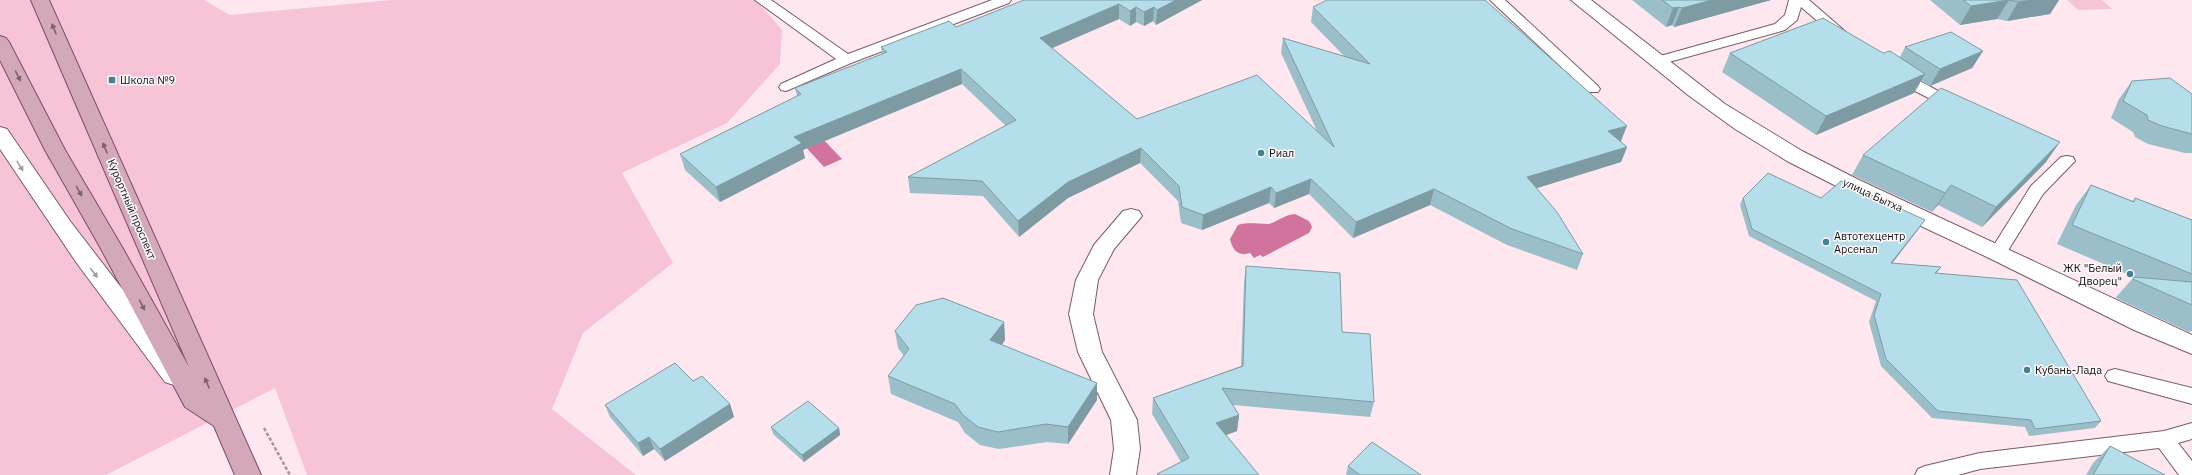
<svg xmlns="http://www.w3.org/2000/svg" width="2192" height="475" font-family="'IBM Plex Sans',sans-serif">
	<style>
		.green { fill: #f7c4d7 }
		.water { fill: #d1739c }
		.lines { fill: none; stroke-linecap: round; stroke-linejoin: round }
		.lane-casing { stroke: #7a5a67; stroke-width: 2 }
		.street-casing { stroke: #7a5a67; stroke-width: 2 }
		.secondary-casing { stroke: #7a5a67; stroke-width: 2 }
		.primary-casing { stroke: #7f4b61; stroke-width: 2 }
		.path { stroke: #a8949c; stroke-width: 2.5; stroke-dasharray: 3.5 2; stroke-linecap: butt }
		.lane { fill: #fff; fill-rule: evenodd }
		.street { fill: #fff; fill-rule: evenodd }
		.secondary { fill: #fff; fill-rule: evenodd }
		.primary { fill: #d3a8ba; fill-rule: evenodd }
		.wall { fill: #9bbfc8 }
		.shaded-wall { fill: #7e9ba3 }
		.building { fill: #b4dee9; stroke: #7e9ba3 }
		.oneway { fill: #7f616e }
		.oneway2 { fill: #a39d9f }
		.poi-dot { fill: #418394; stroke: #fbfbfb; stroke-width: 1.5 }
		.labels { text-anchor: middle; stroke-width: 3; stroke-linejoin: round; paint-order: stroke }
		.poi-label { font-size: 11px; fill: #180b10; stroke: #fbfbfb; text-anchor: start }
		.street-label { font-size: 11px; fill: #180b10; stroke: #fbfbfb }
	</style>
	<rect width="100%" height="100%" fill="#ffe7f0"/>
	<g class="green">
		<polygon points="0,0 204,0 230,15 392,0 756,0 782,30 780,64 727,123 622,173 673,263 583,333 552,409 636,475 307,475 275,388 106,475 0,475"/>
		<polygon points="2067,0 2102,0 2112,9 2078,10"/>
	</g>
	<g class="water">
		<polygon points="821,137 842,159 824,167 803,144"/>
		<path d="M1295,214L1309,221L1312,227L1309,233L1263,257L1260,255L1254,258L1250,253C1239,257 1232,250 1230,239L1238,225C1249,222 1257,224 1268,224C1276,223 1283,215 1295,214Z"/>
	</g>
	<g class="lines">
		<defs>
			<g id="lane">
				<polygon points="755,0 771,0 848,54 992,0 1011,0 1009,3 851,63 786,91 781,90 779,87 781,84 836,59"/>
				<polygon points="1490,0 1505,0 1598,86 1600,89 1598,92 1588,92"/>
				<polygon points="1789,0 1809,0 1847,33 1845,36 1835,36 1801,7 1797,20 1785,30 1658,65 1653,64 1651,61 1653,58 1775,24 1785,15"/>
				<polygon points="1900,70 1958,102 1961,105 1958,108 1948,108 1915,91 1893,74 1895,71"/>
				<polygon points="2067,156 2073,157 2075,161 2043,194 2004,257 1998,259 1992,257 1989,253 2031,186 2061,157"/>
				<polygon points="2115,369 2192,388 2192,404 2108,381 2105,376 2108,371"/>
				<polygon points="2192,423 2192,439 2178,443 2192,461 2192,475 2179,475 2159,448 1980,469 1958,475 1915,475 1918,469 1925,466 1980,453 2164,431"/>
			</g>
			<g id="street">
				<polygon points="1571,0 1591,0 1725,104 1802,151 1859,180 2192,335 2192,354 2134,330 1989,258 1844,190 1787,161 1735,129 1688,95"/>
				<polygon points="1131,209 1139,211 1142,216 1114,249 1098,280 1093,314 1102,352 1137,420 1140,449 1136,475 1110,475 1114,449 1111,420 1078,352 1069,314 1076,280 1094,245 1123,211"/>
			</g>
			<polygon id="secondary" points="0,127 7,129 70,221 183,368 186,375 183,382 174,385 165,382 76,262 0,149"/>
			<polygon id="primary" points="31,0 49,0 261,475 235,475 214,426 185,407 100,247 45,150 0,60 0,36 6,38 9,42 65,150 122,247 189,367"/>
		</defs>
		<use href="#lane" class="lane-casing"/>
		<use href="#street" class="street-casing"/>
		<use href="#secondary" class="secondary-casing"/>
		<use href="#primary" class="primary-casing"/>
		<polyline class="path" points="264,428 290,475"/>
		<use href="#lane" class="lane"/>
		<use href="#street" class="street"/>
		<use href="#secondary" class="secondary"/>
		<use href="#primary" class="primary"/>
	</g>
	<g class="wall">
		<polygon points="1024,0 1202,0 1156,25 1153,21 1144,26 1136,22 1130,26 1119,19 1052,48 1137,119 1317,131 1281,53 1283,38 1345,57 1311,22 1313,7 1621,141 1620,141 1627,147 1621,162 1536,188 1583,254 1577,270 1507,245 1430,205 1353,238 1309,194 1274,208 1269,203 1202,230 1181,223 1178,201 1140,163 1068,198 1019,237 983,196 910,193 908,177 1006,126 962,84 803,150 805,158 720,202 685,170 680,154 797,96 795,88 882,54 881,47 956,27"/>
		<polygon points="1632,0 1771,0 1674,27 1672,25 1666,27"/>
		<polygon points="1930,0 2059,0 2050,14 2007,21 1997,19 1960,25"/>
		<polygon points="1905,47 1983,51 1972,68 1930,86 1921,81 1914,93 1816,135 1722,72 1730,53 1883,53 1900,57"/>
		<polygon points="2132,81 2192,94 2192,153 2185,153 2148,144 2135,137 2133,132 2111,118 2119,99"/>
		<polygon points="1863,155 2046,162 1982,227 1938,205 1932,212 1852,175"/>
		<polygon points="2091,185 2133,201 2135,198 2192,220 2192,331 2189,332 2116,298 2117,296 2134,277 2057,244 2076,205"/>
		<polygon points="1743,198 1821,198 1920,227 1892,263 1941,267 1937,273 2101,421 2095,428 2029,436 2025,427 1932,418 1881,366 1869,322 1876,301 1749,236 1740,205"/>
		<polygon points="1246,266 1342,332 1374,402 1370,417 1233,405 1239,415 1237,431 1226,435 1259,475 1157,475 1157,474 1181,462 1152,414 1153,398 1241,366 1244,282"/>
		<polygon points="1004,322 1005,340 1002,345 1097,383 1097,400 1068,444 1047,442 999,449 980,445 965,433 958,422 891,394 888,376 904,356 898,348 895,331"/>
		<polygon points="693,381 730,404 734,417 665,461 654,449 643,456 610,417 605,405"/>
		<polygon points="771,427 839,428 840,435 804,462 773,434"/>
		<polygon points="2110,446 2165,475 2086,475 2093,463"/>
		<polygon points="1348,466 1421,475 1346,475"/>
	</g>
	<g class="shaded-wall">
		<polygon points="1176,0 1202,0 1156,25 1157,10"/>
		<polygon points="1712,0 1771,0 1674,27 1682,8"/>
		<polygon points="2009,0 1997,19 1960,25 1971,6"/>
		<polygon points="2034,0 2059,0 2050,14 2007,21 2018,2"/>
		<polygon points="1119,4 1119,19 1041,53 1040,38"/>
		<polygon points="1136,7 1136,22 1130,26 1130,11"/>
		<polygon points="1154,7 1153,21 1144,26 1144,12"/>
		<polygon points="1679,7 1672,25 1666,27 1673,8"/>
		<polygon points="1983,51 1972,68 1930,86 1940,69"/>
		<polygon points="961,69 962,84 803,150 805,158 720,202 716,187 794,137"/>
		<polygon points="1925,74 1914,93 1816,135 1826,116"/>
		<polygon points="1627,126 1621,141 1602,147 1608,131"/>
		<polygon points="2060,142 2046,162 1982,227 1996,207"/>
		<polygon points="1627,147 1621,162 1522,193 1527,177"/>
		<polygon points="1141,148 1140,163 1068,198 1019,237 1018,221 1068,182"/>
		<polygon points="1311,179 1309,194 1274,208 1276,193"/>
		<polygon points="1951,185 1938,205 1932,212 1945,193"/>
		<polygon points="1271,187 1269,203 1202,230 1203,215"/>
		<polygon points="1434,189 1430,205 1353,238 1356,222"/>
		<polygon points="1925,220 1920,227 1887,270 1891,263"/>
		<polygon points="1004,322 1005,340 992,358 990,340"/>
		<polygon points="1097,383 1097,400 1068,444 1068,427"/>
		<polygon points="730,404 734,417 665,461 660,449"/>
		<polygon points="1239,415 1237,431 1215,439 1216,423"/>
		<polygon points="839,428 840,435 804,462 802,455"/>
		<polygon points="649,437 654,449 643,456 638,443"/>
	</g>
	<g class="building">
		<polygon points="1024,0 1176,0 1157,10 1154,7 1144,12 1136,7 1130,11 1119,4 1040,38 1137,119 1257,75 1334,147 1283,38 1370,64 1313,7 1327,0 1485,0 1627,126 1608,131 1627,147 1527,177 1557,212 1583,254 1512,229 1434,189 1356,222 1311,179 1276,193 1271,187 1203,215 1182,207 1179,186 1141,148 1068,182 1018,221 982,181 908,177 1016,120 961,69 794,137 802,143 716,187 680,154 801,94 795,88 887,52 881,47 949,21 956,27"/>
		<polygon points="1662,0 1712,0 1682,8 1679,7 1673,8"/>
		<polygon points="1963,0 2034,0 2018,2 2009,0 1971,6"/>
		<polygon points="1823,18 1883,53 1890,51 1925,74 1826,116 1730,53"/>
		<polygon points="1951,32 1983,51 1940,69 1905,47"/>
		<polygon points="2170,78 2192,94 2192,134 2162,126 2148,120 2147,115 2123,101 2132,81"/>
		<polygon points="1941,88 2060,142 1996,207 1951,185 1945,193 1863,155"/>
		<polygon points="1768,173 1821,198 1841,181 1925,220 1891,263 1941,267 1935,273 2017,280 2101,421 2035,429 2031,420 1938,411 1886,359 1874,315 1881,294 1752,229 1743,198"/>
		<polygon points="2091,185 2134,202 2135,198 2192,220 2192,274 2072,225"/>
		<polygon points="1246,266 1340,273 1342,332 1370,334 1374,402 1222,388 1239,415 1216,423 1259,475 1158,475 1157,474 1189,458 1153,398 1243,366"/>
		<polygon points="2134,277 2192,282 2192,305 2133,279"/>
		<polygon points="943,298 1004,322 990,340 1097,383 1068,427 1046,424 998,432 978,427 963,415 955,404 888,376 909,349 895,331 916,305"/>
		<polygon points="675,363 693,381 702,376 730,404 660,449 649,437 638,443 605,405"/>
		<polygon points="808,401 839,428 802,455 771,427"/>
		<polygon points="1372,442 1421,475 1360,475 1348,466"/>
		<polygon points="2110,446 2165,475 2093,475"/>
	</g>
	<defs><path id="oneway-solid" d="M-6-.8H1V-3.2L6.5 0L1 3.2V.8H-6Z"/></defs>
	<g class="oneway">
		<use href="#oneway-solid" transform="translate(54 29) rotate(-113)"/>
		<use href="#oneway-solid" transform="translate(18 76) rotate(63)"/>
		<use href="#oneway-solid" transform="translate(105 148) rotate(-113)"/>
		<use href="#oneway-solid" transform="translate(79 191) rotate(60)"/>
		<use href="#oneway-solid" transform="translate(142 305) rotate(62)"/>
		<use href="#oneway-solid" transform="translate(207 383) rotate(-113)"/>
	</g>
	<g class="oneway2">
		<use href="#oneway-solid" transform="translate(20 166) rotate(58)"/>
		<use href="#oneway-solid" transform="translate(94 273) rotate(52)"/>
	</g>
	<g class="poi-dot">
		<rect x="108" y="76" width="8" height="8" rx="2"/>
		<circle cx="1261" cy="153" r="4"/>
		<circle cx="1826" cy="242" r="4"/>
		<circle cx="2130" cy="274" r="4"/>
		<circle cx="2027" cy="370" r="4"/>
	</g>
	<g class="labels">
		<g class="poi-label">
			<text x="120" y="84">Школа №9</text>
			<text x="1269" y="157">Риал</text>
			<text x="1834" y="240">Автотехцентр<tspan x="1834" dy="13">Арсенал</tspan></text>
			<text x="2122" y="272" text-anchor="end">ЖК "Белый<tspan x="2122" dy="13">Дворец"</tspan></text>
			<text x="2035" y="374">Кубань-Лада</text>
		</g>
		<g class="street-label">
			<text transform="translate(1873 195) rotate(25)" y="4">улица Бытха</text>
			<text transform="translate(132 209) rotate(67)" y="4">Курортный проспект</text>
		</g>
	</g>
</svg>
